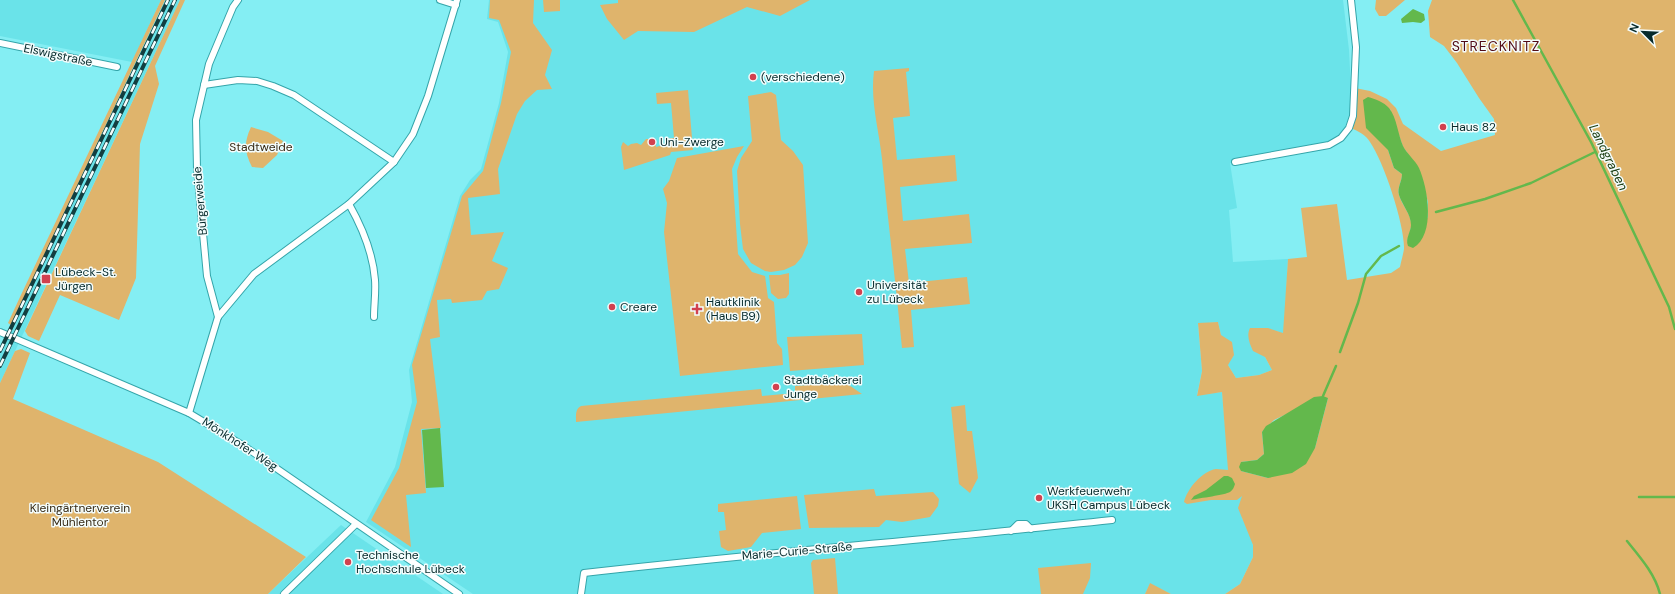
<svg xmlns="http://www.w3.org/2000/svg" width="1675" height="594" font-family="'DM Sans',sans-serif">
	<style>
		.built { fill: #6ae3e9 }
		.green { fill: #dfb46c; fill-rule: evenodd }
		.water { fill: #63b84c }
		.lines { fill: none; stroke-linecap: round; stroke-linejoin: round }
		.stream { stroke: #63b84c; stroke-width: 2.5 }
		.minor-casing { stroke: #34a5aa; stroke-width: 8 }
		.minor { stroke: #fff; stroke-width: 6 }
		.rail-casing { stroke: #133e40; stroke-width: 4 }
		.rail { stroke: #f4fdfd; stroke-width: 2.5; stroke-dasharray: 8; stroke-linecap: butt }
		.poi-dot { fill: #d1414f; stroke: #f4fdfd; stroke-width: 1.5 }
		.labels { text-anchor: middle; stroke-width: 3; stroke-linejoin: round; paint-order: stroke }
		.street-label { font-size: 12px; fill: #062a2b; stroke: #f4fdfd }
		.poi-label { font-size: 12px; fill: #062a2b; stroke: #f4fdfd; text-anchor: start }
		.park-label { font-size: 12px; fill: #382b16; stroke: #f4fdfd }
		.water-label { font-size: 13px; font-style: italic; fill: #1f4016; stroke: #f4fdfd }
		.quarter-label { font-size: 14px; letter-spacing: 1px; fill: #520c16; stroke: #f4fdfd }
	</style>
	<rect width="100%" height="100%" fill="#84eef3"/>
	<g class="built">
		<polygon points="0,0 161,0 132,62 0,36"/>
		<polygon points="165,0 180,0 0,383 0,349"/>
		<polygon points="489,0 1343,0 1349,50 1352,108 1341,138 1329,145 1230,163 1237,208 1229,210 1233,262 1288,259 1284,330 1283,334 1277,331 1265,357 1272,370 1259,375 1236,378 1228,365 1218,322 1198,324 1202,371 1197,395 1222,392 1229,470 1242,495 1242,518 1249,531 1253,545 1253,557 1240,584 1225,594 1171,594 1150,584 1145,594 473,594 366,522 395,467 412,402 409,370 460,196 470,180 481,169 499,103 508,52 498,22 487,19"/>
		<polygon points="341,525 443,594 268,594"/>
	</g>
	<g class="green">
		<polygon points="161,0 165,0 11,325 8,323 20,297"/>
		<polygon points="180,0 185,0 155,66 159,84 140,144 136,278 119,320 60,295 39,341 28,336 25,331"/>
		<polygon points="490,0 534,0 533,23 552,50 545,75 552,89 537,90 525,101 517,114 498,169 500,194 468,198 471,235 504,232 492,261 508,268 499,289 487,291 482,300 452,303 451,299 437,300 440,337 430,339 441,428 421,429 426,493 406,495 411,547 371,520 399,468 417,402 412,365 462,196 483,171 501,103 511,52 499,20 489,18"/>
		<polygon points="543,0 560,0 560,11 544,12"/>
		<polygon points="618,0 810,0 780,16 747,7 694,32 638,31 624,40 607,19 600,5 618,3"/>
		<polygon points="1376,0 1405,0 1386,16 1379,16 1375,9"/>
		<path d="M1432,0H1675V594H1225L1240,584L1253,557V545L1238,508L1242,496L1237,500H1211L1187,504L1184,502C1187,489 1202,471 1216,469C1220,469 1225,470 1228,470L1222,392L1197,396L1202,371L1198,323L1218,322L1221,335L1232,342L1234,355L1228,365L1236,378L1259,375L1272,370L1265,357L1253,351C1250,344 1246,336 1250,328H1268L1283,333L1288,259L1307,257L1301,208L1337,204L1347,280L1391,273L1400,267C1401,262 1403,255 1404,249C1405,226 1384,162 1370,142C1366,135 1358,131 1351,128L1355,88L1370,91L1387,99L1396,108L1403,124L1441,151L1495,135L1494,119L1479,98L1457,63L1444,46L1430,37L1428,11ZM1390,109L1403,147L1419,169L1428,202V217L1407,242C1408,237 1410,232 1411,227C1413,216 1402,206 1399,195C1397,187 1402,182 1402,174L1394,168L1388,150ZM1328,398L1315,448L1268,478L1241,471V462L1257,460L1264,454L1262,432L1274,420L1293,411Z"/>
		<path d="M909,68V71L906,72L910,116L893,118L897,160L955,155L957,181L900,187L903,221L969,214L972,243L905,249L909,283L967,277L970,304L911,310L914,347L902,348C896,285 888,222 882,159C879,130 870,101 874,71Z"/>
		<polygon points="688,90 693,150 671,152 670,155 624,170 621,147 623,142 628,146 631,144 637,143 641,145 646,139 655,139 656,147 666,144 666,139 674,138 671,103 657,104 656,93"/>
		<polygon points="771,92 776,95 781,140 793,151 803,165 808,243 802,257 795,265 784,270 771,272 765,271 751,263 743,249 740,224 737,171 741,158 752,141 748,96"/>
		<path d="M251,127L268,132L283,141L277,155L263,168L252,167C244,152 244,142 251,127Z"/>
		<polygon points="744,146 737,157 732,169 738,254 752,272 765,276 768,298 774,302 777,343 782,349 783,365 680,376 664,232 667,203 663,189 669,181 677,158"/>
		<polygon points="789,273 789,294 786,298 778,299 771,293 769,275 780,275"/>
		<polygon points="862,334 864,365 790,371 787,337"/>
		<polygon points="21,349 30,353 13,399 158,462 306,557 268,594 0,594 0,383 15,351"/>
		<path d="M834,375L862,394L576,422C576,416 575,409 581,406L761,389L762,396L795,393V386L835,383Z"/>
		<polygon points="965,405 967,431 972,431 978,478 970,493 959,484 951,407"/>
		<polygon points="874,489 876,496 933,492 939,499 938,506 930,517 902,522 886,520 879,527 809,528 804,495"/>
		<polygon points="797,496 801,529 762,533 751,547 728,551 721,547 719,531 726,530 724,512 718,512 718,504"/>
		<polygon points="835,558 838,594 814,594 811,563 813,560"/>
		<polygon points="1091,563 1090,578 1083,594 1041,594 1038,568"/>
		<polygon points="1150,583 1171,594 1145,594"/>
	</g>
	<g class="water">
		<polygon points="1413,9 1424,14 1425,20 1421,23 1413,22 1402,23 1401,19"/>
		<path d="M1368,97C1375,99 1384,102 1389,108C1397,118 1398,135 1403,146C1407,154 1415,160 1419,168C1428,188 1436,235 1413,248L1408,246C1405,238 1411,232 1411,225C1411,214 1402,205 1399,195C1397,187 1402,182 1402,174L1394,168L1388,150L1366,128L1363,100Z"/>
		<polygon points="1323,396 1328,398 1315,448 1306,464 1292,473 1268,478 1241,471 1239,467 1241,462 1257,460 1264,454 1262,432 1266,426 1314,397"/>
		<polygon points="440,428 444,487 426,488 422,430"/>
		<path d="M1224,476H1228L1232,478L1235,484C1234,487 1233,490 1230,492C1225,495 1200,498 1191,500L1194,496L1206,490Z"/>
	</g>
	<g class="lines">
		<g class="stream">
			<polyline points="1513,0 1591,142 1669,307 1675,329"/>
			<polyline points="1436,212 1485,199 1531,183 1595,152"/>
			<polyline points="1340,352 1358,303 1366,274 1381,256 1399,246"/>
			<polyline points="1323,396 1336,366"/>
			<polyline points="1639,497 1675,497"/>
			<path d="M1627,541C1640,557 1655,574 1660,594"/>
		</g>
		<defs>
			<g id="minor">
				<polyline points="440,0 456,5"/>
				<polyline points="0,43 117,67"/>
				<polyline points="204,85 238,80 257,81 273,86 294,95 394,162"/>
				<polyline points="1235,162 1329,145 1341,138 1349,128 1353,116 1356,47 1351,0"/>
				<path d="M349,204C362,227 373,253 375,280C376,292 374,305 374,317"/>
				<polyline points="218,317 207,276 197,169 196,120 209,64 233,7 238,0"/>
				<polyline points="0,332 189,413 244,446 459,594"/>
				<polyline points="189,413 218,317 254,274 349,204 394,162 413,134 428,96 457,0"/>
				<polyline points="1011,531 1018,524 1026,524 1031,529"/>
				<polyline points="284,594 356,524"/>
				<path d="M581,594L584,573C760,553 936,539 1112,520"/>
			</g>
		</defs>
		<use href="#minor" class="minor-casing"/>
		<use href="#minor" class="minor"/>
		<defs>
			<g id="rail">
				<polyline points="0,351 168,0"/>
				<polyline points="0,366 175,0"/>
			</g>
		</defs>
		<use href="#rail" class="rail-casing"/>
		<use href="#rail" class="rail"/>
	</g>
	<g class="poi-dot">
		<circle cx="753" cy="77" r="4"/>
		<circle cx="1443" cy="127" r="4"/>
		<circle cx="652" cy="142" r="4"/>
		<rect x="41" y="274" width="10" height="10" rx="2"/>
		<circle cx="859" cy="292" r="4"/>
		<circle cx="612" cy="307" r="4"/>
		<path d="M695 303h4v4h4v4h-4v4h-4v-4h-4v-4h4z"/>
		<circle cx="776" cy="387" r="4"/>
		<circle cx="1039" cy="498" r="4"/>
		<circle cx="348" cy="562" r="4"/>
	</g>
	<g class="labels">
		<g class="street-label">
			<text transform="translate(58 55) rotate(12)" y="4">Elswigstraße</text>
			<text transform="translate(200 201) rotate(-95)" y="4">Bürgerweide</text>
			<text transform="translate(240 444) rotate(33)" y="4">Mönkhofer Weg</text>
			<text transform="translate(797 551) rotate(-5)" y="4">Marie-Curie-Straße</text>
		</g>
		<g class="poi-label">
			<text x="761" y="81">(verschiedene)</text>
			<text x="1451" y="131">Haus 82</text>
			<text x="660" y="146">Uni-Zwerge</text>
			<text x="55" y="276">Lübeck-St.<tspan x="55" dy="14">Jürgen</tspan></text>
			<text x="867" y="289">Universität<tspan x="867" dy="14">zu Lübeck</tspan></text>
			<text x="706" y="306">Hautklinik<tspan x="706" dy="14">(Haus B9)</tspan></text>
			<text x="620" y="311">Creare</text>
			<text x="784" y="384">Stadtbäckerei<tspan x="784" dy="14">Junge</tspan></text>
			<text x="1047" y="495">Werkfeuerwehr<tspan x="1047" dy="14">UKSH Campus Lübeck</tspan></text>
			<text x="356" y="559">Technische<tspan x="356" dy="14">Hochschule Lübeck</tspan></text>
		</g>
		<g class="park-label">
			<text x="261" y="151">Stadtweide</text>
			<text x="80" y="512">Kleingärtnerverein<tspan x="80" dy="14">Mühlentor</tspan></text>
		</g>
		<g class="water-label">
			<text transform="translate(1609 157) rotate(64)" y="5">Landgraben</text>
		</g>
		<g class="quarter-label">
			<text x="1496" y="51">STRECKNITZ</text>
		</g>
	</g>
	<g transform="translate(1643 32) rotate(294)" stroke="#f4fdfd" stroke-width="3" paint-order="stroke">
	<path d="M0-3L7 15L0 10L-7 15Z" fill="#062a2b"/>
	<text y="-6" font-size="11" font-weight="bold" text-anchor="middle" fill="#062a2b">N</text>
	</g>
</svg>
